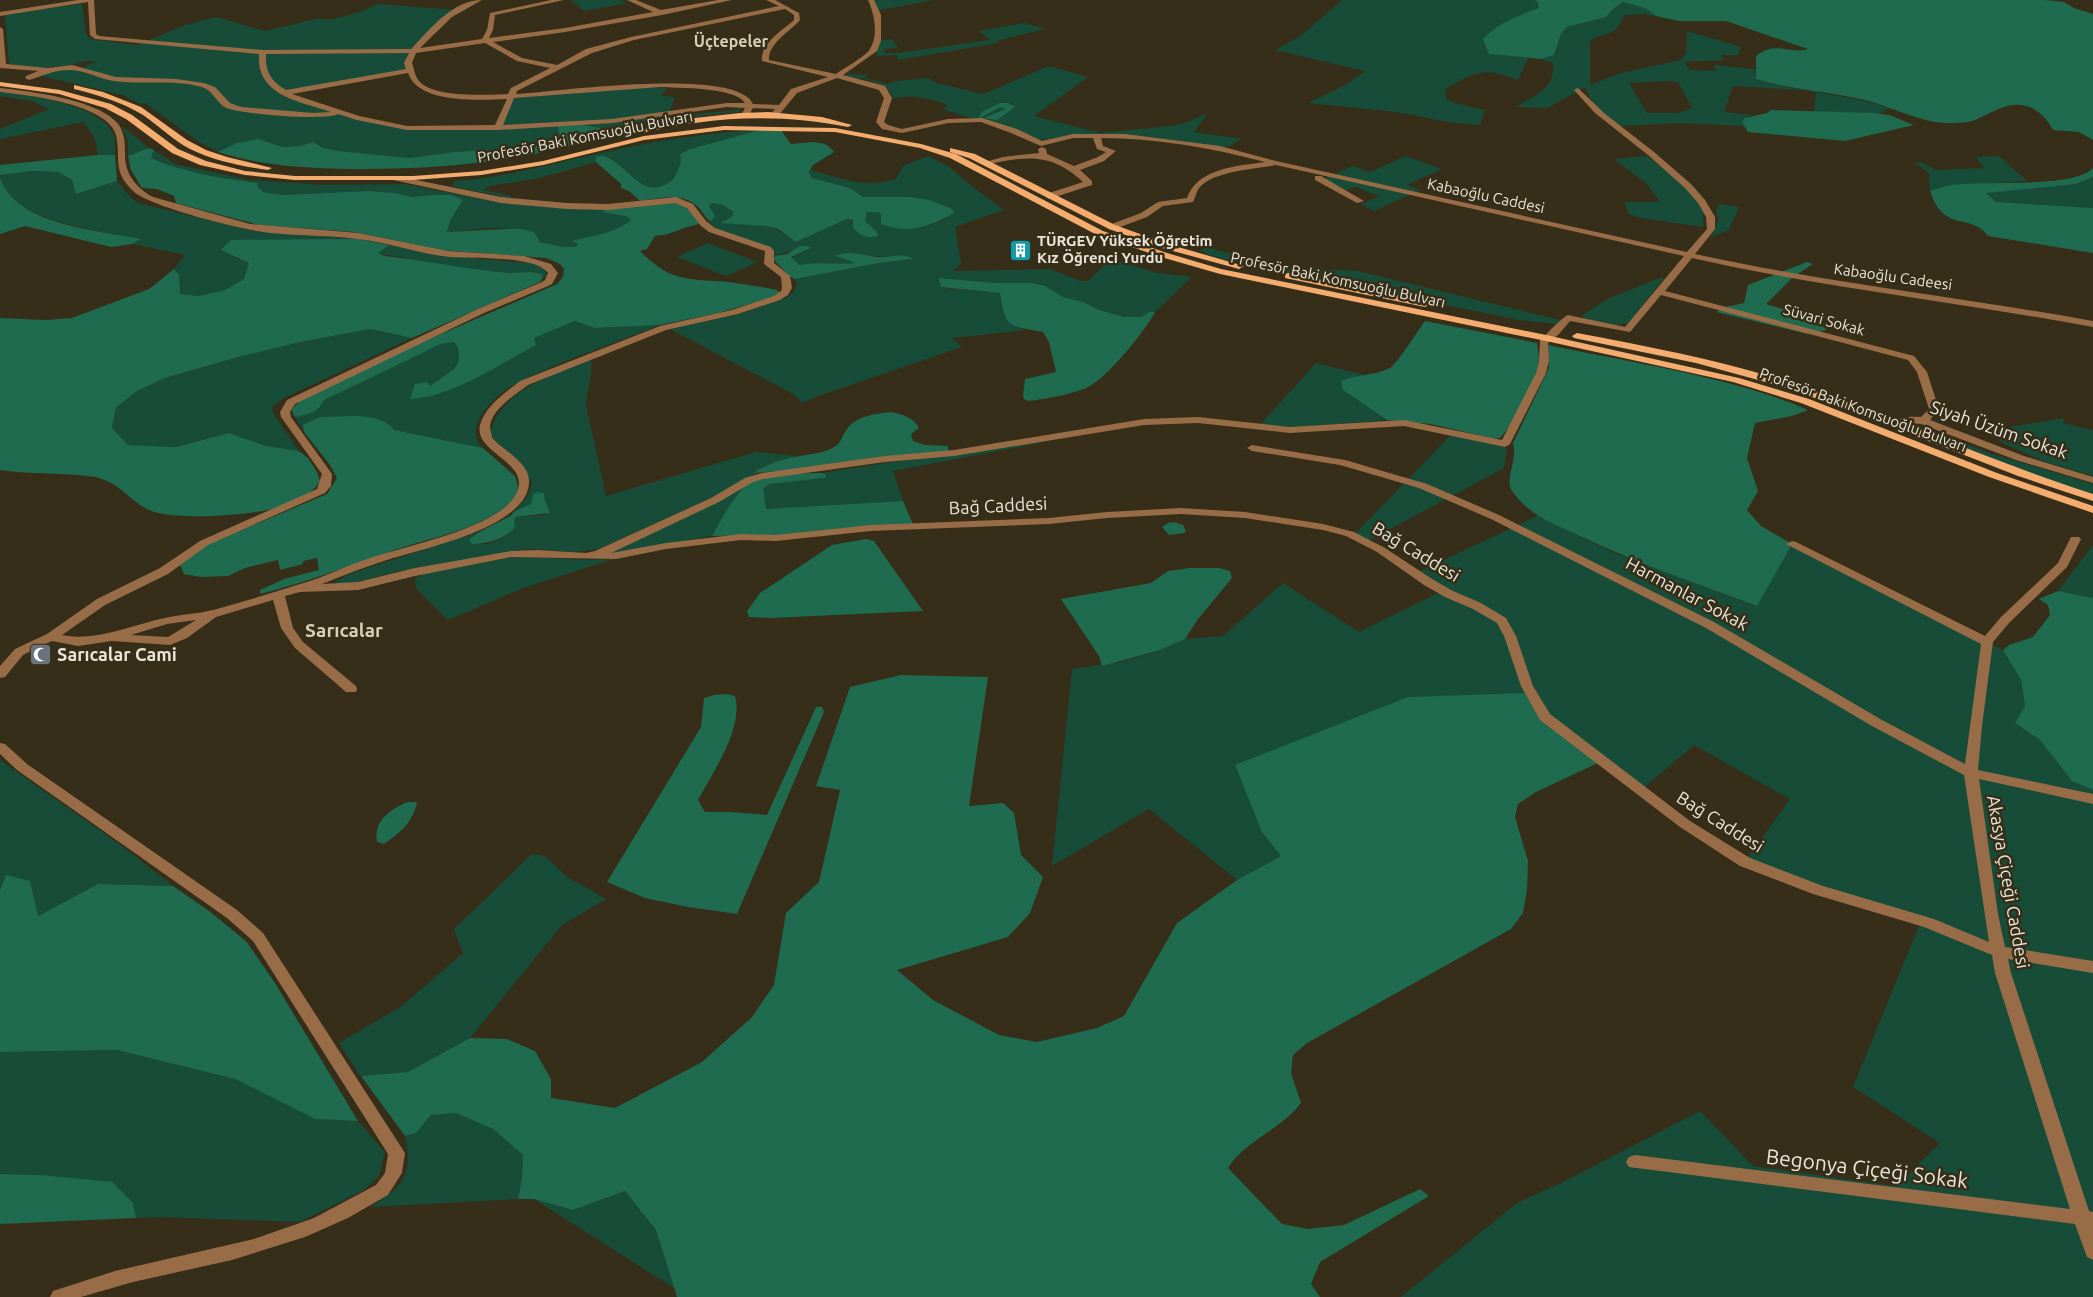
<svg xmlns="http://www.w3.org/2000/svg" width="2093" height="1297" font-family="Ubuntu,sans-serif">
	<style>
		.green { fill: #174d38; fill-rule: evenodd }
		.forest { fill: #1f6b4f }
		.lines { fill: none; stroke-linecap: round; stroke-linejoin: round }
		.minor { fill: #986c47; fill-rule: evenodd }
		.major { fill: #f5ad6f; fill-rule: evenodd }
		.labels { text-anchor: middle; stroke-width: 5; stroke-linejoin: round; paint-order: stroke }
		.far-street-label { font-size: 15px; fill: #eae5d8; stroke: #362e18 }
		.far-poi-label { font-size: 15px; font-weight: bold; fill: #eae5d8; stroke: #362e18; text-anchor: start }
		.far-neighbourhood-label { font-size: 16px; font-weight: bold; fill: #d9cfb5; stroke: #362e18 }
		.street-label { font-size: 18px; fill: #eae5d8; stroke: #362e18 }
		.poi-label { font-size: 18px; font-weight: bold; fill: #eae5d8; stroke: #362e18; text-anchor: start }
		.neighbourhood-label { font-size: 19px; font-weight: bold; fill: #d9cfb5; stroke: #362e18 }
		.near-street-label { font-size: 21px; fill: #eae5d8; stroke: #362e18 }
	</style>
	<rect width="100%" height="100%" fill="#362e18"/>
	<g class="green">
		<polygon points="571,0 618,0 629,3 584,11"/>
		<polygon points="871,0 934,0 876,11"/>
		<path d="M1342,0H1533L1537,1L1539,8L1489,54L1528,58L1518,80C1483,66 1476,72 1445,89L1446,99L1459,104L1485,110L1480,125L1453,123L1397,112L1308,103L1347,84L1365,71L1275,50L1302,35Z"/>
		<path d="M1623,2L1645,8L1656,16L1642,14L1625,15C1622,19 1620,25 1616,29C1609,36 1597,34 1590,41V85L1621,73L1681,60L1686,53L1687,31L1741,47L1738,55H1721L1724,60L1684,62L1690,70L1717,71L1713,65L1755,69L1756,79C1800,93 1845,93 1889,108L1877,115L1814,112L1816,91L1733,86L1724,112L1752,115L1745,118L1742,122L1744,126L1681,123L1621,126C1608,116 1588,104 1586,87L1547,108L1516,107C1536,94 1555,90 1553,63L1541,59L1554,55L1561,34L1567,27L1606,17L1613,9ZM1669,81L1678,82L1692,108L1678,113H1647L1629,83Z"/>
		<path d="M82,4L86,34L90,39L137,45L185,25L216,17L265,31L319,18L329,20L349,15L363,11L377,4L456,10L413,51L411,70L285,93L308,103L393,126L498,128L510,98L642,87L667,88L661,96L675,97L669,113L663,115L677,116L737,110L739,108H742L738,112L663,120L622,132L579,124L557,126L560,135L559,137L509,149L455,152L409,158L339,151L323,148L313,142L300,146L283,147L258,139L235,144L218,152L199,142L145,103L141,104L123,95L41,76L58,70L78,69L96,62C84,59 80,63 69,65C57,68 19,68 9,63L5,16L7,14Z"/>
		<polygon points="1024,23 1045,29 996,41 998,43 898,60 897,55 875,56 877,54 877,41 892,39 898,48 884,49 885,53 899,53 990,40 979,31"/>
		<path d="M1049,66L1088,77L1034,116L1100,133L1171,126L1187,122L1208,113L1194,132L1241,139L1226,148L1148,138L1082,135L1041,140L942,109L948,105C929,98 914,94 893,98C887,80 861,79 845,76L849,74L867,75L865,78L887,84L896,81L928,78L936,83L983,94Z"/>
		<path d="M0,92C29,95 98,104 113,133C116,139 115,148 115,155H98L95,139L84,122L0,139V129L49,109L32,101L0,96Z"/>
		<polygon points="122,126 149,148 128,156 128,141"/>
		<path d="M760,130L690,149L680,154C682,163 679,169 674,177C657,206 624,170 608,157L596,158V162L540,178L490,186L484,190L512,196L510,198L451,186L455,181C513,177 567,159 624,148C668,139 714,132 760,130Z"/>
		<path d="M154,150L175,164L249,180L325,185L404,184L492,201L608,209L626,216L631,220C615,234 593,235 573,241L578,244L576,247H564L540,242C526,220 471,230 447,232L450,221L463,201L451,195H434L412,197L395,193L369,191L283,195L263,192L258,187L188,172L151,158Z"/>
		<path d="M928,156L948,166L974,188L1004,210L955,227L961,263L953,271L1050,269L1080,281H1088L1107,263L1106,258L1158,273L1192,277L1155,312H1149L1141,317H1124L1099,310L1083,302L1063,297L1040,284L1033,283H996L940,278L942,288L1000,293C1002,313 1005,327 1027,330L952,338L962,347L818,396L802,403L795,395L670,329L740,314L786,298L794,292L797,284L795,279L879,263L910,260L906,256C882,257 860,255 836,257L858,263C839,265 818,261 799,265L791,258L808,250L797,249L775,256L774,250L770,247L716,229L708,220L711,221L709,206L712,203L723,205L733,212V217L724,220C732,226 738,223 747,223C767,224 781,231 796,242L847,219L876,231L865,221L867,212H878L917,229L939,222L954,213L930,200L910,197H863L850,188L812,178L809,172L810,170C842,178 864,189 896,179L903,166Z"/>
		<polygon points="1406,156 1442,169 1407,185 1420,190 1374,211 1361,204 1379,197 1357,187 1346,190 1324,179 1353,166 1370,172"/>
		<path d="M1647,156C1664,169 1695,191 1703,211C1704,215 1703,222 1703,227L1641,218L1629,214L1624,202H1660L1646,183L1614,159Z"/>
		<polygon points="1999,156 2027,181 1952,185 1930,191 1929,173 1915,163 1921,162 1936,170 1984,168 1976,157"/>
		<path d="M31,171L58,172L72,180L76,194L117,181L130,197L138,203L253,231L359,239L232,256L249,263L244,279L225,290L199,296L179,294V275L174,269L185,255L132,244L141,239C106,232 2,221 0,175Z"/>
		<polygon points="2093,177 2093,208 1996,202 1985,192 2076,184"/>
		<polygon points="1719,204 1739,207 1729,230 1711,237 1719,219 1716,212"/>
		<polygon points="708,243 757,262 726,276 677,257"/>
		<polygon points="389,245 445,256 533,263 544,267 547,275 540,282 543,275 538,272 515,273 463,269 377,253"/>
		<polygon points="1206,247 1239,256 1297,268 1358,271 1560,320 1557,324 1519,320 1221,259 1200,251"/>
		<polygon points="1662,277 1664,278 1628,323 1616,325 1586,319 1581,316 1607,299"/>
		<path d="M576,321L595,328L660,325C631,336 603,347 574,358C552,367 530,375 510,387C493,397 462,429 483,448L394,430L303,425L304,432L293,414L296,417L345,388L441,344L454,342L458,348L459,361L454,369L430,386L421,398C462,387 499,364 536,345L533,338Z"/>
		<polygon points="372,329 412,338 284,398 272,407 273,413 299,451 266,446 229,433 176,447 128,445 112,428 116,409 137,391 165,378 234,358 305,341"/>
		<path d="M591,360C593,375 587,389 586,405L606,496L756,452L798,456L761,468L754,473H758L709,499L598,549L573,552L533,549L518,550L400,571L345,585L337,584L335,581L355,572L479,532L469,540C473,541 478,544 481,544C493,545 508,535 515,528L514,520L516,517L545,515L549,509L543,499L515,511L528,495L532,484C523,461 500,456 492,438C489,432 492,425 495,420C512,385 558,374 591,360Z"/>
		<polygon points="1316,363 1365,375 1349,378 1343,390 1387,420 1299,427 1260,425"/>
		<polygon points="2064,418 2063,423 2093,430 2093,476 2046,462 2000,442 2009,427"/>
		<polygon points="1915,427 1922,427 1989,453 2093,484 2093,495 2035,477 1915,429"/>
		<polygon points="1451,435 1504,447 1507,449 1504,468 1366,542 1353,536"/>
		<path d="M1051,441L893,471L903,501L766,510L762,488L770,484L825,478L827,475L821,473C898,460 975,452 1051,441Z"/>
		<polygon points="747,485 727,511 712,536 612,554 611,552"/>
		<polygon points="1539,515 1551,523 1617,554 1756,606 1792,544 2003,650 2021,680 2025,706 2015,723 2040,740 2072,781 2093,790 2093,1297 1401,1297 1517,1203 1561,1183 1700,1111 1753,1166 1896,1186 1940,1143 1853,1087 1921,921 1745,862 1790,799 1694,745 1640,791 1540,713 1262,832 1281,856 1237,880 1149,809 1052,866 1072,669 1121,662 1160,650 1185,639 1223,636 1283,583 1359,632 1442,591 1416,573"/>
		<polygon points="2093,545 2093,598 2058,591"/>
		<path d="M513,557C547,557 580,561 614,559L523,588L448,620L416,588L415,578L423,574Z"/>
		<polygon points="0,760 122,846 173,886 98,884 38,916 6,875 0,890"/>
		<polygon points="532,854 545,856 567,877 606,899 562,925 470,1038 408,1072 360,1076 339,1043 402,1006 463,953 454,929"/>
		<polygon points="117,1050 235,1079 315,1119 358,1121 385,1152 379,1176 364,1190 300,1222 162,1217 136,1218 133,1203 41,1175 0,1174 0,1052"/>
		<path d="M456,1113L493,1129L523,1155L522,1178L518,1199L370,1207C402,1188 414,1175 405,1136L416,1133L431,1115Z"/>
		<polygon points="625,1191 656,1230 674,1288 534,1199 573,1210"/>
	</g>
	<g class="forest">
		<path d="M1533,0H2045L2064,2L2074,8L2093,14V140L2079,132L2053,130C2046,116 2032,103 2014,105C2002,105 1984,117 1972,121C1965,123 1956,123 1949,123C1924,124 1889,106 1865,100C1828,91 1792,90 1756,79V56C1777,40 1788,55 1808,49L1726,21H1679L1656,16L1645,8L1623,2L1613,9L1606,17L1567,27L1561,34L1554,55L1541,59L1489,54L1483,39C1499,22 1518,16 1539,8L1537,1Z"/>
		<polygon points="1000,103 1008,103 1015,107 997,120 984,118 1006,109 1000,107 978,119 982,112"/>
		<polygon points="1771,110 1874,113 1889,115 1914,125 1845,141 1748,132 1742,122 1745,118 1767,113"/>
		<path d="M579,124L622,132C534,159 456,169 365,169C315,169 266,167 218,152L237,143L258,139L283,147L300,146L313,142L323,148L339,151L409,158L455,152L509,149L559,137L560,135L557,125Z"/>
		<path d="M780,129L791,144C806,143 825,138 834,152L813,165L809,172L812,178L850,188L863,197H910L930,200L952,209L954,213C929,227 909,235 881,224V214L878,212H867L865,221L876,231L878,236C866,239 862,236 853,228V220L847,219L796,242L778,229L766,226L720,223L733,216V212L723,205L712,203L709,206L715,216L711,221C705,219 703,211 698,207C683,192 658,198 640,201L629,191L621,188V184L596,162V157C616,149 635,193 659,187C666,185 672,182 675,176C679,168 682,163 680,154L690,149L760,130Z"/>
		<path d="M149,148L154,150L151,158C185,173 220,178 257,183L258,187L263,192L283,195L369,191L395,193L412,197L434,195H451L463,200L450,221L447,232L506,229H521L534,232L540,242L564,247H576L578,244L572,241C592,235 615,234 631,220L626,216L602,212L608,209C629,209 663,197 681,204C689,208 694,217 699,224C683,227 672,235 655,236L647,249L640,251C646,258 663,271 671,274C688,281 709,280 728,282C744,284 761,287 777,290L780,292L777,296L718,313L660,325L595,328L575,321L534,338L536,345C500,364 452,397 410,399L415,384L427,382L430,386L454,369L459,361L458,348L454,342L441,344L324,400C319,412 308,414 296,417L293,414L292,409L300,401L395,354L557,284L563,277L564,269L560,264L546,258L442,250L354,232L259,225L176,203L174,196L157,189L142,188L131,170L128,156Z"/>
		<polygon points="98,155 115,155 117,181 76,194 72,180 58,172 31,171 0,175 0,165"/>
		<path d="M2093,168V177L2076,184L1986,193L1996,202L2093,208V253L1988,236C1971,212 1944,234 1930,191C1937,189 1945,186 1952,185C1983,180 2073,189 2093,168Z"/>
		<path d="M0,178C17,226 98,230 141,239L132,244L111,247L25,226L0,234Z"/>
		<path d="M359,239L389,245L378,253L385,256C428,261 469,270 512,273C522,273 534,270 543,275L540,282L412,338L371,329L305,341L234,358L165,378L137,391L116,408L112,428L128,445L176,447L229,433L266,446L299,451L308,458L317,472L320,481C312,494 298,501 283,506C260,515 168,522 147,509C128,499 119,482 95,477C64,472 32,475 0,470V318L46,320L72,318L149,289L174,269L179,275L180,294L199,296L225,290L244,279L249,263L221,250L231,240Z"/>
		<path d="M800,246H807L811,248L791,257L799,265C818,261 837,265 856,263L835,256C850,249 864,256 878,257C888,258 905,252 913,259L879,263L795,279L789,276L774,260L775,256L787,254Z"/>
		<polygon points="1807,262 1813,264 1793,277 1766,304 1810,317 1827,330 1808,334 1716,312 1726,307 1744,303 1748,285"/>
		<path d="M939,278L996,283H1033L1045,286L1063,297L1083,302L1099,310L1124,317H1141L1149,312H1155C1146,330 1105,381 1086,388C1069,395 1049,398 1030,401L1025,400L1023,396L1025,379L1056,372L1049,342L1043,332C1011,325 1005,331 1000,293L941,287Z"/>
		<path d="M1425,321L1537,343C1538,350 1540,358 1538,366C1534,384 1513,425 1500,438H1491L1431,424L1387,420L1343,390L1341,381C1356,374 1374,376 1390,368C1398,363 1418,330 1425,321Z"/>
		<path d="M1548,345C1632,363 1729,376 1808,410L1792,416L1755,423L1747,458L1758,491L1747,510L1761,526L1792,544L1757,606C1698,584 1639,564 1582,537C1558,526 1528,515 1512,491C1504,479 1518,461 1513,443L1549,368Z"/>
		<path d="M890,412C901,414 914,417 919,428L911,434L913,441L925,445L948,446V451L793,470L753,473C766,464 784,459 800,456C812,454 824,453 834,447C842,443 842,435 847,429C856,416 875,414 890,412Z"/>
		<path d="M320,417C342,417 380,411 394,430L483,448L515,476L518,486L517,496C486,529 436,536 395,550C350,565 306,583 260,594V590L284,579L319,570L317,558L303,561V564L280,570L278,560L245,568L228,576L201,577L184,574L180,565L209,544L327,494L337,478L330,465L304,432L303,425Z"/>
		<path d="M821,473L827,475L825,478L770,484L763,488L766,509L903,501L913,524L794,535L712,536C721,520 734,495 748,484C763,472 802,474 821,473Z"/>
		<path d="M536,492L544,493C543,502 550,506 549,513L516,517L514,520L515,528C504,539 488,544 472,544L469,540L479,532L510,516L515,511L531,504L533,495Z"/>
		<polygon points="1174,522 1183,525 1186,531 1184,533 1169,535 1162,527 1168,523"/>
		<polygon points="866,539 874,541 923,611 771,618 749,617 747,611 760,593 832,545"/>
		<polygon points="1190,568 1219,568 1230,571 1232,578 1198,619 1185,639 1160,650 1102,666 1099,656 1061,599 1151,583 1168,571"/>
		<polygon points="2058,591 2093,598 2093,790 2072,781 2040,740 2015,723 2025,706 2021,680 2003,650 2009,645 2033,637 2050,615 2048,605 2039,599"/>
		<path d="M901,675L988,677L969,806L1003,803L1014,813L1021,855L1043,877L1030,913L1008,937L897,970L933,1000L999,1035L1037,1042L1097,1028L1124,1016L1177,923L1237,880L1281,856L1262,832L1235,765L1408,697L1529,693L1531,698L1602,761L1536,792L1518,804L1515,817L1528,861L1527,889L1523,913L1511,929L1307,1043L1293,1055L1291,1073L1301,1103C1281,1130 1245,1140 1228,1168L1282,1224L1308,1229L1344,1225L1420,1189L1429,1196L1320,1262L1311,1284L1320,1297H677L656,1230L625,1191L573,1210L534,1199H518L522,1178L523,1155L493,1129L456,1113L431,1115L416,1133L405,1136L361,1076L408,1072L470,1038L507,1039L535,1051L551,1079V1098L615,1108L702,1062L752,1017L774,985L786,913L819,882L840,790L816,786L850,687Z"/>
		<path d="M727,694L735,696C744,728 713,772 698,800L705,812H731L767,815L816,707H822L824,712L737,914L688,907L645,898L607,882L701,727L704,698L714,695Z"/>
		<path d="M408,802H417C413,822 401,832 384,844L377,842C373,821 390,809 408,802Z"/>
		<polygon points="6,875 30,881 38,916 98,884 173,886 209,911 246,941 275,983 358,1121 315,1119 235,1079 117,1050 0,1052 0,890"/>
		<polygon points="0,1174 41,1175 112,1182 133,1203 136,1218 0,1224"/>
	</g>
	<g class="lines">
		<g class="minor">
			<path d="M78,0H94L96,34L99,36L263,50L411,49C430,29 453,0 482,0L452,17L420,48L482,39L487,30L490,13L551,0H564L495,15L493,30L489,38L565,28L653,12L627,0H636L661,10L718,0H732L662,15L565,32L493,42L522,58L557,65L586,49L631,37L779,6L766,0H775L799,13L800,20C791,31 768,43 769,60L836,74C844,68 865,57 870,49C879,35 874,13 868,0H874L881,15V41L877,51L843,75L885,86L892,98L884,122L888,125L902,129L948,119L982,118L1017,129L1042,141L1073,134H1125L1220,146L1276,161L1687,252L1707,229L1706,217L1698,203L1685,188L1648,155L1595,113L1574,90L1578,88L1604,113L1654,152L1691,184L1705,200L1715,217V229L1695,254C1827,283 1961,297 2093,321V327C1959,302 1824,288 1692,258L1665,291L1914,356L1927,372L1939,409L1930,420L2024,456L2093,477V483L2016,460L1921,424L1908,423L1899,428H1891L1890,426C1898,417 1909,416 1921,417L1929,409L1917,372L1908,360L1661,295L1630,332L1570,321L1559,334L1548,343L1549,361L1546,373L1510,444L1505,447L1404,426L1290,433L1198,423L1144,425L954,456L885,462L763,479L753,482L719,502L611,553L666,543L741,534L776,535L871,525L1049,518L1107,512L1181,508L1245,512L1323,524L1354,532L1385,548L1432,579L1453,591L1481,603L1506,618L1516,636L1533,686L1550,714L1690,821L1750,858L1823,886L1934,919L1989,942L1964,775L1872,726L1706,628L1491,519L1419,488L1340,465L1252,451L1247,448L1252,445L1345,460L1427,484L1499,515L1714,622L1882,720L1965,764L1981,644L1786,544L1792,541L1796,542L1985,636L2001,617L2058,563L2071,537H2079L2081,539L2067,567L2009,623L1993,642L1982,726L1978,770L2093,794V804L1979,779L1998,914L2005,947L2093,961V973L2008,959L2011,973L2089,1211L2093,1212V1260L2087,1257L2075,1224L1629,1167L1626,1162L1629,1157L1635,1155L2070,1209L1995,973L1992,955L1924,927L1813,894L1740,866L1680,827L1540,720L1521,686L1504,636L1497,623L1473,609L1445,597L1424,585L1377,552L1346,536L1323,530L1245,518L1181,514L1107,518L1049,524L871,531L776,541L741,540L666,549L616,559L511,557L415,576L358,590L300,592L285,596L293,628L303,642L356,686L357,689L356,692H346L295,648L281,628L273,600L216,617L187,638L170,645L112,641L78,646L52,641L23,655L5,677L0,678V666L15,649L47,634L97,599L160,568L200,541L317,489L322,474L281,417L280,412L287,400L478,309L542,282L545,280L548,273C536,255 472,259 450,257C419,254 388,242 357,239C321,234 282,237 247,229C225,225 147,205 133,191C112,171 121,159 116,135C108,104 27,95 0,92V88C30,91 101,100 119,125C125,134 125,145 125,155C125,174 136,188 153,197L250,224L358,233L448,251L524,256L551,264L558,273L552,284L548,286L484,313L295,404L290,412L291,417L332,474L331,486L325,493L208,545L168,574L105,605L62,635C98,642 130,625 165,618C181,614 197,614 213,610C243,602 271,593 300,584C323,578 347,565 370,558C406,546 496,528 515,496C535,462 473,454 480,425C485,406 506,392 520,381L660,326L732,310L774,296L781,291L782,288L781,277L764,264L765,251L709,232L700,225L687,208L675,203L608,210L567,209L501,203L393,180V176H396L501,197L567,203L608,204L676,197L693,204L706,221L715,228L771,247L774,251V263L790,276L792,288L788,295L780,300L738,314L666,330L528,385C515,395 492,409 490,426C490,430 492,435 492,438C503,450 528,462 529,480C532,527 421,549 387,560C365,567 344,575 322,584L358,582L415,568L511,551L537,550L586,553L595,551L711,498L745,478L762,473L885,456L954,450L1144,419L1198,417L1290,427L1404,420L1502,440L1536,373L1539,361L1540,340C1547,334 1561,318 1568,315L1625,327L1684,256L1276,165C1256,169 1214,171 1200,187C1196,191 1196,197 1193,202L1163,206L1147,217L1112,230L1109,229V225L1141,213L1158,202L1187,198C1197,168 1238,166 1265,162C1212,148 1156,138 1101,138L1103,146L1116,151L1104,161L1080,170L1092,181V185L1049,199L1045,196L1046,194L1083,182C1051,152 1026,156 986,165L982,163L1003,157L1039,153L1038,149L1042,147L1046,149L1047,154L1074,166L1098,157L1106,152L1097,149L1093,138H1073L1041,146L1011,133L981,122L948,123L902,133L882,129L876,122L884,98L879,90L837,78L797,93L778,116H775L771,114L775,109L753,108L748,117H745L741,115L745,108L727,107L612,123L498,130H407L357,120L338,114C328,121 236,114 224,107C216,101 212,90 202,87C173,79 142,85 114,81C99,79 83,69 69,70C54,70 43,76 29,80L25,78L26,76L38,71L0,68V27L3,29L6,64L48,68L72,65L116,77L176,79L204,83L215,87L230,103L241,107L313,113L331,112C299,101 256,96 259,54L95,39L90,35L88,2L0,16V12ZM785,9L794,15V20C782,31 760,43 762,61L828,77L791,89L779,105L753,104C736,66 554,92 516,94L517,91L592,53L634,40ZM485,43L517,61L550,68L511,88L508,94C488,95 433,98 419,81C415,77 414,68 412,63L416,53ZM409,53L404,63L406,69L286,90C271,81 265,72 266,54ZM408,73C418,104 479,100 507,99L495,125L407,126L359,116L292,94ZM660,87C678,88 736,87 745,103H727L612,119L503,125L514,98ZM196,620L168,637L131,635L167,624Z"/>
			<polygon points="1315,176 1321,176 1364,201 1357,203 1315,180"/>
			<polygon points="0,743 5,744 27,764 237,910 263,933 405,1153 402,1173 388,1195 348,1218 305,1237 232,1260 133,1282 81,1297 50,1297 53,1291 115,1271 254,1239 314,1218 376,1185 385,1173 388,1154 253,941 227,918 17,770 0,754"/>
		</g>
		<g class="major">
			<polygon points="0,82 60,90 111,104 132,115 178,149 206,161 245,171 295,176 413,176 481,171 543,161 644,136 724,126 835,128 921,144 956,154 1103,231 1167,253 1221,269 1546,335 1739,378 1809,399 1997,473 2093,506 2093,513 1989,477 1801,403 1733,382 1546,341 1220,274 1161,257 1097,235 950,158 920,148 835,132 724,130 644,140 543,165 481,175 413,180 295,180 245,175 200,165 172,153 126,119 105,108 59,94 0,86"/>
			<path d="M74,85L103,92L141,107L187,140L206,150L227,157L272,168L268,170C241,166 214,161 190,149C173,140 159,126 143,115C122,102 98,95 74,89Z"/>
			<path d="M768,112L822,117L852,125L848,127C774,112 705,117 633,135L629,133L686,119L740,113Z"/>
			<polygon points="950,148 975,154 1115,225 1168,244 1244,266 1239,269 1162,248 1109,229 969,158 950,152"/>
			<polygon points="1288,273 1425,301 1430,304 1425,307 1285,278 1285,274"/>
			<path d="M1577,333C1657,348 1739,364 1816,391C1909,423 1999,464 2093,494V501L2018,476L1844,408L1780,386L1696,363L1574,338L1572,336Z"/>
		</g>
	</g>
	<defs>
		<symbol id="building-square" viewBox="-11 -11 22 22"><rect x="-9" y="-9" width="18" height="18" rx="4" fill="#0f9aa8" stroke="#362e18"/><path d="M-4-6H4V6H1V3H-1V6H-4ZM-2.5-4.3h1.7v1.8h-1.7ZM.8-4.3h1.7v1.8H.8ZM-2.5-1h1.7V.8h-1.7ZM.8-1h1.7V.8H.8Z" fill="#fff"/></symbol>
		<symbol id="mosque-square" viewBox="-11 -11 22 22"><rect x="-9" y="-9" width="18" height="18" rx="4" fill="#6b7280" stroke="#362e18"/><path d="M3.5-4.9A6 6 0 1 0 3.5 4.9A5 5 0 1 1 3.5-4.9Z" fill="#fff"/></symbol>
	</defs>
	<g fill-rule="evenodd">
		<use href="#building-square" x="1008" y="238" width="25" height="25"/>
		<use href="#mosque-square" x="28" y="642" width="25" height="25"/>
	</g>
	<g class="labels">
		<g class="far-street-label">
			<text transform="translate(585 137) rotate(-11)" y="5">Profesör Baki Komsuoğlu Bulvarı</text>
			<text transform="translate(1486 196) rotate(12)" y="5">Kabaoğlu Caddesi</text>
			<text transform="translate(1893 277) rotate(8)" y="5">Kabaoğlu Cadeesi</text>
			<text transform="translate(1338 280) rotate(12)" y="5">Profesör Baki Komsuoğlu Bulvarı</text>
			<text transform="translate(1824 320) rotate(15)" y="5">Süvari Sokak</text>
			<text transform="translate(1863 410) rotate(20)" y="5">Profesör Baki Komsuoğlu Bulvarı</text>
		</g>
		<g class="far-poi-label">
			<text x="1037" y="246">TÜRGEV Yüksek Öğretim<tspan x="1037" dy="17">Kız Öğrenci Yurdu</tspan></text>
		</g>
		<g class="far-neighbourhood-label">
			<text x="731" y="47">Üçtepeler</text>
		</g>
		<g class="street-label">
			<text transform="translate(1999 430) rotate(19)" y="6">Siyah Üzüm Sokak</text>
			<text transform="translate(998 506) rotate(-3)" y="6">Bağ Caddesi</text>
			<text transform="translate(1416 552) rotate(31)" y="6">Bağ Caddesi</text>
			<text transform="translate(1687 594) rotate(28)" y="6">Harmanlar Sokak</text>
			<text transform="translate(1720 822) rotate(32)" y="6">Bağ Caddesi</text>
			<text transform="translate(2008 882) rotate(80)" y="6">Akasya Çiçeği Caddesi</text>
		</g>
		<g class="poi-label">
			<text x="57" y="661">Sarıcalar Cami</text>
		</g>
		<g class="neighbourhood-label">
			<text x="344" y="637">Sarıcalar</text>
		</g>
		<g class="near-street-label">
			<text transform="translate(1867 1169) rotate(7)" y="7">Begonya Çiçeği Sokak</text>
		</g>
	</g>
</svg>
